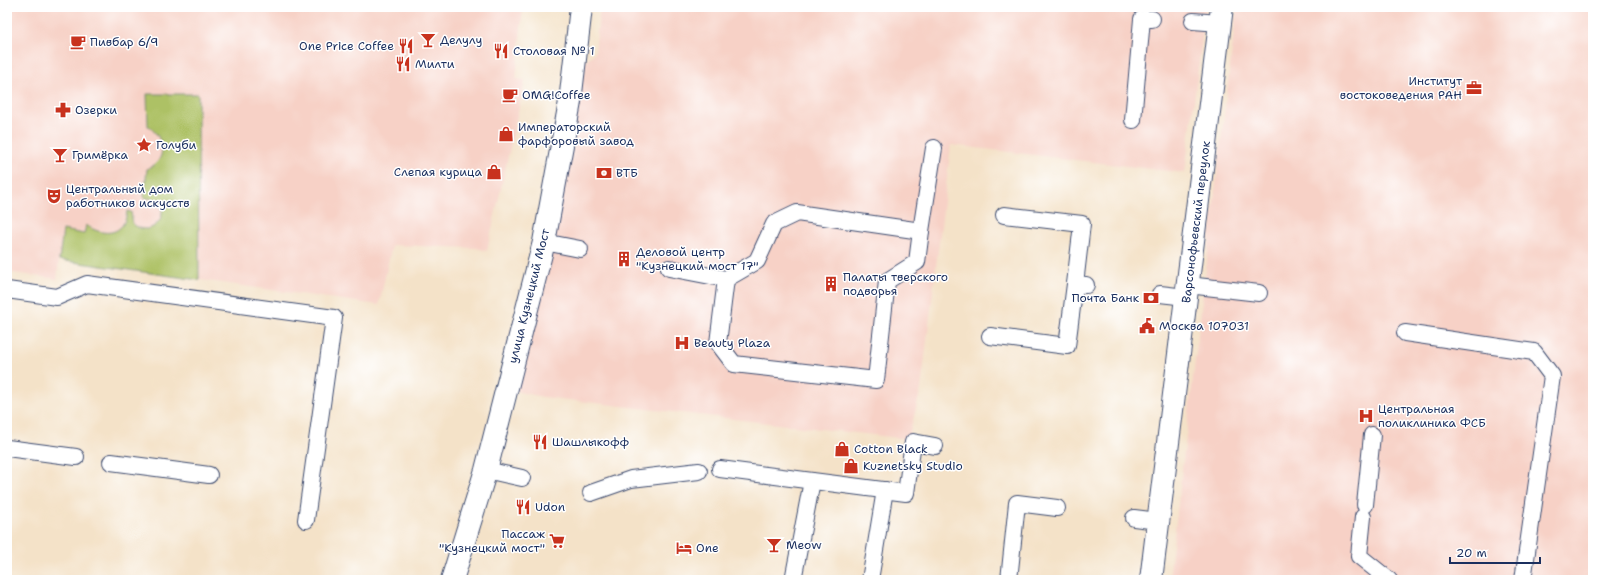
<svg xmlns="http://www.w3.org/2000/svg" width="1600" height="587" font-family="'Shantell Sans',sans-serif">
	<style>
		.built { fill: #f7d1c6 }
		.green { fill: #adc165; stroke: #647862 }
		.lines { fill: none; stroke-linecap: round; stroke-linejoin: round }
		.service-casing { stroke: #3c4a6e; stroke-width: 18 }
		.minor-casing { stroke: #3c4a6e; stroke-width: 24 }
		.service { stroke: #fff; stroke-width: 16 }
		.minor { stroke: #fff; stroke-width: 22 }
		.labels { text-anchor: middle; stroke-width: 3; stroke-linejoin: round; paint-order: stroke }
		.poi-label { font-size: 12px; fill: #1b2f5e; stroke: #fff; text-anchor: start }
		.street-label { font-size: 12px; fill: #1b2f5e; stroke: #fff }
	</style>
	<rect width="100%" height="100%" fill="#fff"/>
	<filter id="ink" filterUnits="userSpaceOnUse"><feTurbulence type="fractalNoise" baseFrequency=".025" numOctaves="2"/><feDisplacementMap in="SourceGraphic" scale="8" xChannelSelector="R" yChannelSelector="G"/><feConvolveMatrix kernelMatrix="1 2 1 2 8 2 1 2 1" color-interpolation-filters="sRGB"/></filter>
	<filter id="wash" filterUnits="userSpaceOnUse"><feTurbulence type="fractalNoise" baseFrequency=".012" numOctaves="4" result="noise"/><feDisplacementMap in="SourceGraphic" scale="16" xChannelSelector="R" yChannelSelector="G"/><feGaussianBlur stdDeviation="0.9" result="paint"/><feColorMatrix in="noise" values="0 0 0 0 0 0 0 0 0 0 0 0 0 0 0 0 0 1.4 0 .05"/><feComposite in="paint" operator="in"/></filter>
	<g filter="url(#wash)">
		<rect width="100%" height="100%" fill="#f4e2c8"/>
		<g class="built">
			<polygon points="7,7 523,7 516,79 525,80 487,251 476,248 392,245 379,305 59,260 57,279 7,272"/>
			<polygon points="600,7 1206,7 1185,173 951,145 921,389 908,439 543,397 515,391 585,62 595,53"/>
			<polygon points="1237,7 1593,7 1593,580 1169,580"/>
		</g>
		<path class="green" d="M147,94H198L199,280L59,260L63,230L84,234L86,225C103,237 125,236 127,211L131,212L133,224C157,244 179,198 144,198L147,169C169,160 164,137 148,126Z"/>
	</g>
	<g filter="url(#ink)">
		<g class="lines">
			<defs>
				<g id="service">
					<polyline points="1193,21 1220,23"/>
					<polyline points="1133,120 1142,19 1152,19"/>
					<polyline points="1004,215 1082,224 1075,284 1086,285"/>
					<polyline points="544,242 580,249"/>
					<polyline points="669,268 726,279 757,261 774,224 797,213 921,231 934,148"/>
					<polyline points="726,279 718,343 734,364 876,380 887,281 917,262 921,231"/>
					<polyline points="1188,285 1259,293"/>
					<polyline points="7,290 57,297 87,284 334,318 306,520"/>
					<polyline points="1160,294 1186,297"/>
					<polyline points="1405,333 1534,352 1552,376 1523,580"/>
					<polyline points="990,336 1067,346 1075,284"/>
					<polyline points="7,448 76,457"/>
					<polyline points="111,462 209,475"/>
					<polyline points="720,469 906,493 913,442 935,446"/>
					<polyline points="486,470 522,478"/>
					<polyline points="591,493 631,479 699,471"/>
					<polyline points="1365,505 1372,435"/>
					<polyline points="1363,517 1359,556 1389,580"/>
					<polyline points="1134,518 1158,521"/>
					<polyline points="793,580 812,481"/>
					<polyline points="870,580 885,490"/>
					<polyline points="1009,580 1017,503 1057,508"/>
				</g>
				<g id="minor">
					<polyline points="452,580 486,470 544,242 570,102 581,7"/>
					<polyline points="1151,580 1222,7"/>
				</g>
			</defs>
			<use href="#service" class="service-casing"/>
			<use href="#minor" class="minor-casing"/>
			<use href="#service" class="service"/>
			<use href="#minor" class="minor"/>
		</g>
	</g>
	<defs>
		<symbol id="bar-bare" viewBox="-9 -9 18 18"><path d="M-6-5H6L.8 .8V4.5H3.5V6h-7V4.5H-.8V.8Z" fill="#c8321e" stroke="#fff" stroke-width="2.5" paint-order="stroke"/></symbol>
		<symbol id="cafe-bare" viewBox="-9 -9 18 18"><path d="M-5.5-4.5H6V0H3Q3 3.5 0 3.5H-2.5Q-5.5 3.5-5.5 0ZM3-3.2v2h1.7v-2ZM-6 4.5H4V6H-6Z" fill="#c8321e" stroke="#fff" stroke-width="2.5" paint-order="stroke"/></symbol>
		<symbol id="restaurant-bare" viewBox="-9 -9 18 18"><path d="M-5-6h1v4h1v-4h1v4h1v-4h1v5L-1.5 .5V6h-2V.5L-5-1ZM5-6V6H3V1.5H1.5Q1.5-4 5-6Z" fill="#c8321e" stroke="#fff" stroke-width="2.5" paint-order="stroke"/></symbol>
		<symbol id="office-bare" viewBox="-9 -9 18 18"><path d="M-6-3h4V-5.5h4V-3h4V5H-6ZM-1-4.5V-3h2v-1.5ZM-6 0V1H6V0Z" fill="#c8321e" stroke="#fff" stroke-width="2.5" paint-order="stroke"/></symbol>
		<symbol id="pharmacy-bare" viewBox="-9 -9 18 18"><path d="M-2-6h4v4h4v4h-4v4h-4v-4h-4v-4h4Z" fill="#c8321e" stroke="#fff" stroke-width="2.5" paint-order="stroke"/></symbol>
		<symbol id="shop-bare" viewBox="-9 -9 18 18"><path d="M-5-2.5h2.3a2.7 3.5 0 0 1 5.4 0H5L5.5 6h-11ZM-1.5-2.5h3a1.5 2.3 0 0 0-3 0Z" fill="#c8321e" stroke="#fff" stroke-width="2.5" paint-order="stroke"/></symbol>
		<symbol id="sight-bare" viewBox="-9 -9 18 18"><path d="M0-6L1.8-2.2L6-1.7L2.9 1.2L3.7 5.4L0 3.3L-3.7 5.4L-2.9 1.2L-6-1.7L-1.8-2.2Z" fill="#c8321e" stroke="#fff" stroke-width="2.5" paint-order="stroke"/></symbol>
		<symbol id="bank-bare" viewBox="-9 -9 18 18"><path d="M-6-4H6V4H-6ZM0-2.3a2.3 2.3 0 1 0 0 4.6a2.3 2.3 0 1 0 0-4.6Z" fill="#c8321e" stroke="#fff" stroke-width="2.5" paint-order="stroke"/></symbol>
		<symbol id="theatre-bare" viewBox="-9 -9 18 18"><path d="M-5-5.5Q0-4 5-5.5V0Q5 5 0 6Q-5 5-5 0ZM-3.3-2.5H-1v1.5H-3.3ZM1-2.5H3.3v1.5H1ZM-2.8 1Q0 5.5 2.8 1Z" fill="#c8321e" stroke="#fff" stroke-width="2.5" paint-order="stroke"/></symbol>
		<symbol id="building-bare" viewBox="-9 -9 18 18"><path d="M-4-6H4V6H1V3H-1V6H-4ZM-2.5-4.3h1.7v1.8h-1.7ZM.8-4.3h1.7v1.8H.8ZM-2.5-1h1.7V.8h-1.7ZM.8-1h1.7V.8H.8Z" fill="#c8321e" stroke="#fff" stroke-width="2.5" paint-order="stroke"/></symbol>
		<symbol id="civic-bare" viewBox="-9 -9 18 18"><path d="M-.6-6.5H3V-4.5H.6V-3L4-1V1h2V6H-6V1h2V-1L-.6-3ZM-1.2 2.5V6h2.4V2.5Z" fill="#c8321e" stroke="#fff" stroke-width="2.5" paint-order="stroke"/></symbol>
		<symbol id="hospital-bare" viewBox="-9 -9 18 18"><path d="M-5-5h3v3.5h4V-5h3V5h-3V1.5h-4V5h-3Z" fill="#c8321e" stroke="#fff" stroke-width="2.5" paint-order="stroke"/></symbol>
		<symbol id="supermarket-bare" viewBox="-9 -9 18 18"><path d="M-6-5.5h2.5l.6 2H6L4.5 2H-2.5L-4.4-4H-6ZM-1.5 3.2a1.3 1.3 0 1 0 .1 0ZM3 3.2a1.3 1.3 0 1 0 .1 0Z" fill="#c8321e" stroke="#fff" stroke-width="2.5" paint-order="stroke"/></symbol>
		<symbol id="hotel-bare" viewBox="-9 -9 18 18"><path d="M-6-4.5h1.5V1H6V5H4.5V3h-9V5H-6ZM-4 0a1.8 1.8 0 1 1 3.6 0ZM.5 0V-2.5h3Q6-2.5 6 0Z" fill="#c8321e" stroke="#fff" stroke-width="2.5" paint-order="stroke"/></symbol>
	</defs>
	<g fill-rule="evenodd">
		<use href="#bar-bare" x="417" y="29" width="22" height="22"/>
		<use href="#cafe-bare" x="67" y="31" width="22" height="22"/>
		<use href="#restaurant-bare" x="395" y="35" width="22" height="22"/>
		<use href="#restaurant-bare" x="490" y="40" width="22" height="22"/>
		<use href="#restaurant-bare" x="392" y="53" width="22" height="22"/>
		<use href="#office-bare" x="1463" y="77" width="22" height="22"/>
		<use href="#cafe-bare" x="499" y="84" width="22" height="22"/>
		<use href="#pharmacy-bare" x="52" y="99" width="22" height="22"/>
		<use href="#shop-bare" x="495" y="123" width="22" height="22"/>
		<use href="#sight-bare" x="133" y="134" width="22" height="22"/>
		<use href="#bar-bare" x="49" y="144" width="22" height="22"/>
		<use href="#shop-bare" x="483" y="161" width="22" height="22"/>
		<use href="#bank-bare" x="593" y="162" width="22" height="22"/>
		<use href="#theatre-bare" x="43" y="185" width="22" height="22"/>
		<use href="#building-bare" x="613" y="248" width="22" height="22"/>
		<use href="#building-bare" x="820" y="273" width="22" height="22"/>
		<use href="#bank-bare" x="1140" y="287" width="22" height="22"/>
		<use href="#civic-bare" x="1136" y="315" width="22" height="22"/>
		<use href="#hospital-bare" x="671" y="332" width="22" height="22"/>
		<use href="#hospital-bare" x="1355" y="405" width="22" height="22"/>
		<use href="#restaurant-bare" x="529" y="431" width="22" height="22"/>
		<use href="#shop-bare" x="831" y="438" width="22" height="22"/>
		<use href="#shop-bare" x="840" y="455" width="22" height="22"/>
		<use href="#restaurant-bare" x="512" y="496" width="22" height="22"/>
		<use href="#supermarket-bare" x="546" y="530" width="22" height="22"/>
		<use href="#bar-bare" x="763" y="534" width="22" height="22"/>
		<use href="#hotel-bare" x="673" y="537" width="22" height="22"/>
	</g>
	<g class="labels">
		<g class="poi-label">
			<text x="440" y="44">Делулу</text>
			<text x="90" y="46">Пивбар 6/9</text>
			<text x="394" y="50" text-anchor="end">One Price Coffee</text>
			<text x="513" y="55">Столовая № 1</text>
			<text x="415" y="68">Милти</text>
			<text x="1462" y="85" text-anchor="end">Институт<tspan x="1462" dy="14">востоковедения РАН</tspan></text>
			<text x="522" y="99">OMG!Coffee</text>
			<text x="75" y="114">Озерки</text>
			<text x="518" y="131">Императорский<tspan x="518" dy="14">фарфоровый завод</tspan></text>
			<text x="156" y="149">Голуби</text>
			<text x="72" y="159">Гримёрка</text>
			<text x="482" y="176" text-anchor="end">Слепая курица</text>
			<text x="616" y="177">ВТБ</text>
			<text x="66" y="193">Центральный дом<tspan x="66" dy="14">работников искусств</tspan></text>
			<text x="636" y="256">Деловой центр<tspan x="636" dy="14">"Кузнецкий мост 17"</tspan></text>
			<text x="843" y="281">Палаты тверского<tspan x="843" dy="14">подворья</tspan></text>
			<text x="1139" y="302" text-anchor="end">Почта Банк</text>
			<text x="1159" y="330">Москва 107031</text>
			<text x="694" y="347">Beauty Plaza</text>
			<text x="1378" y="413">Центральная<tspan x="1378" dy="14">поликлиника ФСБ</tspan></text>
			<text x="552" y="446">Шашлыкофф</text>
			<text x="854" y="453">Cotton Black</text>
			<text x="863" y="470">Kuznetsky Studio</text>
			<text x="535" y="511">Udon</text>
			<text x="545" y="538" text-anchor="end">Пассаж<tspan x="545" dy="14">"Кузнецкий мост"</tspan></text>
			<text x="786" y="549">Meow</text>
			<text x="696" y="552">One</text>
		</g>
		<g class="street-label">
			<text transform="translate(1196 222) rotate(-83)" y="4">Варсонофьевский переулок</text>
			<text transform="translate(529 296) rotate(-76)" y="4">улица Кузнецкий Мост</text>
		</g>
	</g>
	<rect width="1600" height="587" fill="none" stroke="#fff" stroke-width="24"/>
	<path d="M1450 557v6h90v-6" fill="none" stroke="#1b2f5e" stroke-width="2"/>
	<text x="1456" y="557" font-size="12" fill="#1b2f5e" stroke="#ffffff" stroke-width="3" paint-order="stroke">20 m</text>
</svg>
